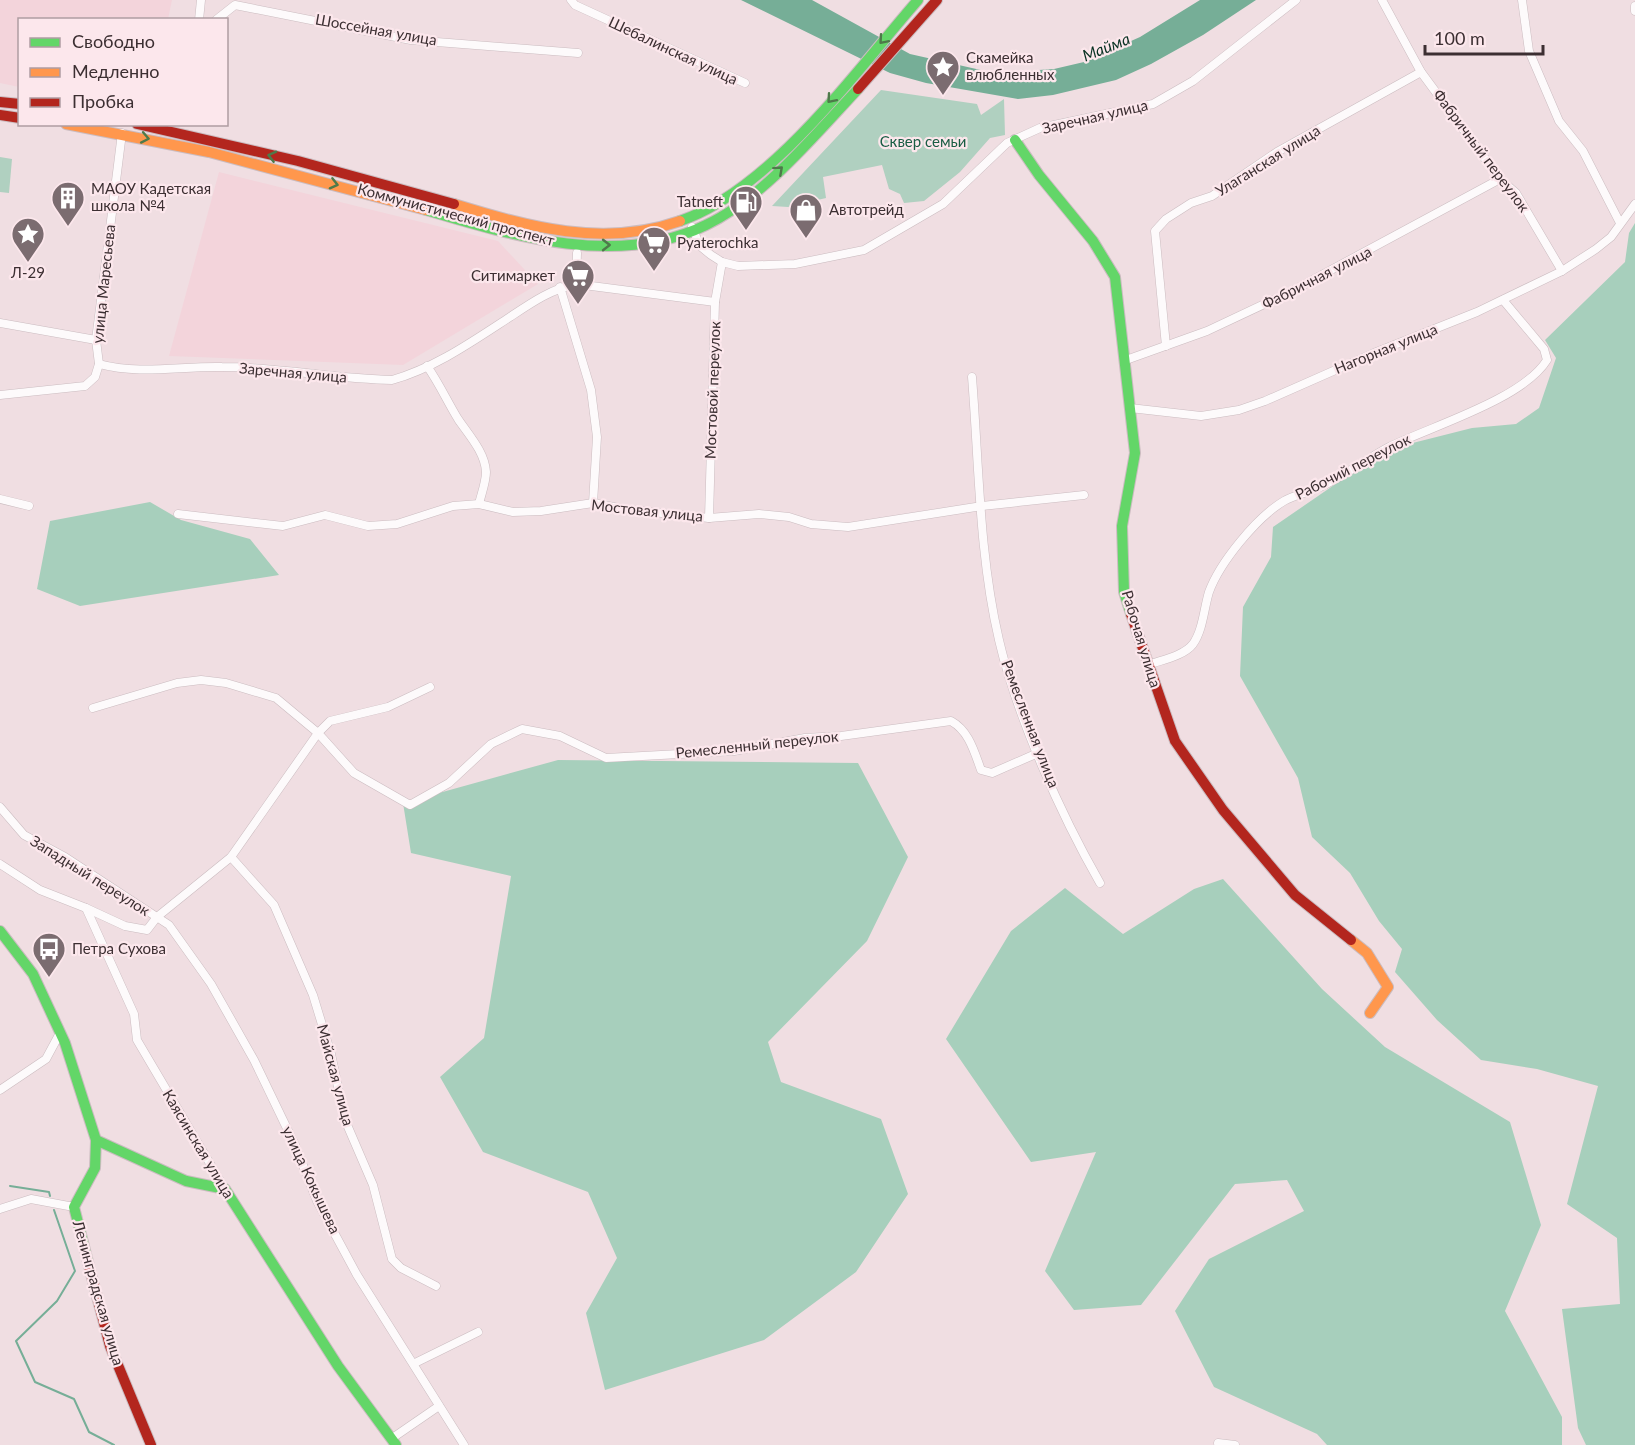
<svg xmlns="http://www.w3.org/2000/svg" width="1635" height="1445" font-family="Lato,sans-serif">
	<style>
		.built { fill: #f3d4db }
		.green { fill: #b0d0c0 }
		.forest { fill: #a7cfbc }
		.water { fill: #76ae97 }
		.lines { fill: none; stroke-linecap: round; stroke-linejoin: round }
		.stream { stroke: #76ae97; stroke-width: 2 }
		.street-casing { stroke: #cbbcc0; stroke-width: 9 }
		.fast-casing { stroke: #cbbcc0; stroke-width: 12 }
		.slow-casing { stroke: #cbbcc0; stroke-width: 12 }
		.jam-casing { stroke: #cbbcc0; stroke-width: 12 }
		.street { stroke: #fdfafb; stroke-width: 8 }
		.fast { stroke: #63d668; stroke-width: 10 }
		.slow { stroke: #ff974d; stroke-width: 10 }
		.jam { stroke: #b3261e; stroke-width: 10 }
		.oneway { stroke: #4e7a4a }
		.labels { text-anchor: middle; stroke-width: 4.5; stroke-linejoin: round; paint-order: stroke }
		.street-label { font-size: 15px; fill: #3c2f32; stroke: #fce7ec }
		.poi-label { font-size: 15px; fill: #3c2f32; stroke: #fce7ec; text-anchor: start }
		.park-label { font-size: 15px; fill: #195d44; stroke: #fce7ec }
		.water-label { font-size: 16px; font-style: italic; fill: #083122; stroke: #fce7ec }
	</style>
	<rect width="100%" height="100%" fill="#f0dee2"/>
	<g class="built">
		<polygon points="0,0 172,0 168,19 20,20 19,87 0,83"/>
		<polygon points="219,172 498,241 538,284 403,365 169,356"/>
	</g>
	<g class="green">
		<polygon points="881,90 977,104 981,115 1004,99 1005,135 990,138 960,172 924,201 904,203 900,194 889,189 882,165 823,177 826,198 788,207 772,206"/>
		<polygon points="0,157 12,159 9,193 0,192"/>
	</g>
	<g class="forest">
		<polygon points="1635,223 1635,1445 1586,1445 1578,1428 1562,1309 1620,1304 1617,1238 1567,1204 1598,1086 1537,1069 1481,1060 1437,1020 1395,972 1402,949 1379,921 1350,873 1312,837 1298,778 1240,676 1243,607 1271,557 1273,527 1385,450 1472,428 1516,424 1539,408 1556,358 1545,340 1625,262 1629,233"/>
		<polygon points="150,502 181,520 250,539 279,575 80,606 37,589 50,521"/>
		<polygon points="558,760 858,763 908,857 867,941 768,1042 781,1082 881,1119 908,1194 856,1272 764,1340 605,1390 586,1313 617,1258 588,1192 483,1152 440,1077 484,1038 511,876 411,853 403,803"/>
		<polygon points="1223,879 1322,989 1385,1047 1510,1122 1541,1225 1505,1311 1562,1417 1562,1445 1327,1445 1317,1434 1214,1387 1175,1311 1209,1259 1304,1211 1287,1180 1235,1184 1141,1305 1074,1310 1045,1271 1096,1152 1031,1162 946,1039 1011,931 1065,888 1123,934 1194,889"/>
	</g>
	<polygon class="water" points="741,0 812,0 910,54 994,73 1054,69 1084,62 1140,37 1200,0 1256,0 1203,35 1151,64 1116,80 1053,95 1018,99 926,83 890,73"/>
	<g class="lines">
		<g class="stream">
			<polyline points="10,1186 49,1192 50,1196"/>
			<polyline points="54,1210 75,1271 57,1301 16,1341 35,1382 74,1399 89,1432 114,1445"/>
		</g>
		<defs>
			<g id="street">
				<polyline points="571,0 575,5 745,83"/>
				<polyline points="1382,0 1421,72 1500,179 1516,193 1562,271"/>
				<polyline points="1522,0 1529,51 1559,121 1583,151 1620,223"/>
				<polyline points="1635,6 1635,11"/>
				<polyline points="199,20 201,0"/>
				<polyline points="216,20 235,5 411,40 578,53"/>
				<polyline points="692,227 700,246 711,255 722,262 738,266 795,264 864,250 943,204 1007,143 1040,128 1153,104 1193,81 1296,0"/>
				<polyline points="577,253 576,284 715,302"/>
				<polyline points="560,287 591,390 597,437 593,503"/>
				<polyline points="0,323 96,340"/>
				<polyline points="1166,346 1155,231 1166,219 1191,203 1212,196 1277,152 1421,72"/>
				<polyline points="1126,360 1207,331 1292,291 1500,179"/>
				<polyline points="99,364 96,340 122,133"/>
				<path d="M427,366C439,383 447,401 458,419C468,434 485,452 486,472C486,482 481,495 479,504"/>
				<path d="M972,377C979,464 979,555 999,640C1017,717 1061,815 1100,883"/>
				<path d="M0,395L85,386L95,377L99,364C140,375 180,366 222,367C279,367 335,379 392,380C435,368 473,341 510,317C531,303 551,289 576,284"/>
				<polyline points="1130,408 1201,416 1239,410 1265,401 1374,353 1477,312 1562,271 1596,249 1611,237 1635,204"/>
				<polyline points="0,499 29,506"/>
				<polyline points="178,514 283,526 325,515 368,526 397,524 453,506 479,504 513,512 541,511 593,503 624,509 709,518 759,514 789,517 811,524 848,527 982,506 1084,495"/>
				<polyline points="709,518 715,302 722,262"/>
				<path d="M1148,665C1161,660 1184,656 1193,644C1203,630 1204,608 1209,592C1220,562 1257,517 1284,501C1294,495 1307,493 1318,488C1343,477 1365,460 1389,447C1432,426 1523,399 1547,360L1544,349L1503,300"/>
				<path d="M430,687L388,707L330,721L318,733L354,773L410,805L449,783L491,744L522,729L560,736L606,758L734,751L805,738L841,736L951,721C969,731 974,751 981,770L992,773L1038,753"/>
				<polyline points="0,807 24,835 65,857 169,925 211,984 254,1060 295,1145 317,1201 357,1275 464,1445"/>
				<polyline points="231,857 274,905 313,995 331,1054 345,1120 373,1185 392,1259 401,1268 436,1286"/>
				<polyline points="0,864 40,890 86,908 134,1014 137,1040 225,1189"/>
				<polyline points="86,908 125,926 147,930 157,917 231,857 318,733 276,698 226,683 201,680 177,683 93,708"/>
				<polyline points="0,1090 46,1059 60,1033"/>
				<polyline points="0,1209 31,1199 74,1207"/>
				<polyline points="415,1363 478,1332"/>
				<polyline points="391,1439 439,1406"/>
				<polyline points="1218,1443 1235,1445"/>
			</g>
			<g id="fast">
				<polyline points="1015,140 1039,175 1093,241 1115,277 1135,453 1122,526 1124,592 1131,614"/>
				<path d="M426,210C513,236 619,268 706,225C763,198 815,135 858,89"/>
				<path d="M680,221C771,190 856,71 918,0"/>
				<polyline points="0,931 33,974 65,1043 96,1140 95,1168 74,1207 88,1262"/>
				<polyline points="96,1140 186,1181 225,1189 338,1366 396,1445"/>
			</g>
			<g id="slow">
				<polyline points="66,124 209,152 426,210"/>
				<path d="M454,204C529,227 604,248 680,221"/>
				<polyline points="1351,940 1367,953 1388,987 1370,1013"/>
			</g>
			<g id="jam">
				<polyline points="858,89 937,0"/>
				<polyline points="0,102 20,104"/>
				<polyline points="0,115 20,118"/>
				<polyline points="137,124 298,161 454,204"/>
				<polyline points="1131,614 1175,741 1223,810 1295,895 1351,940"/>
				<polyline points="88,1262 110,1346 151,1445"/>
			</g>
		</defs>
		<use href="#street" class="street-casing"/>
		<use href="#fast" class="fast-casing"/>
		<use href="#slow" class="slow-casing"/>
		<use href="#jam" class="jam-casing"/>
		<use href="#street" class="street"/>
		<use href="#fast" class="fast"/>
		<use href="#slow" class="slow"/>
		<use href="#jam" class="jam"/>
	</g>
	<defs><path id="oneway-chevron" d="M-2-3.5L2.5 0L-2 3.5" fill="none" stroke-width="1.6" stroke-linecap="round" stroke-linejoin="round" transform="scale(1.5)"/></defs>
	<g class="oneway">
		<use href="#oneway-chevron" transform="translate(883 40) rotate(131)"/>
		<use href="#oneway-chevron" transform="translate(831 99) rotate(131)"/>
		<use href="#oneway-chevron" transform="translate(145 138) rotate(11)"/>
		<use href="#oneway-chevron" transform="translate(272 156) rotate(-166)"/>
		<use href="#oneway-chevron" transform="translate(779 170) rotate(-42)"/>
		<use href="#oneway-chevron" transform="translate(334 184) rotate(14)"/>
		<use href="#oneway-chevron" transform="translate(606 245)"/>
	</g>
	<defs>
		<symbol id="sight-pin" viewBox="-11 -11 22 30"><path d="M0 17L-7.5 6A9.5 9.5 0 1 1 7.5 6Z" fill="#7b6c70" stroke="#fce7ec"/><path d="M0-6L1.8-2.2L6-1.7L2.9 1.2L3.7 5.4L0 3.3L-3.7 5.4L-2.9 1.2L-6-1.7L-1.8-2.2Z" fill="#fff"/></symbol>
		<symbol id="building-pin" viewBox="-11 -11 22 30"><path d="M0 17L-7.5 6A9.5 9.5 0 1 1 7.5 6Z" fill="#7b6c70" stroke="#fce7ec"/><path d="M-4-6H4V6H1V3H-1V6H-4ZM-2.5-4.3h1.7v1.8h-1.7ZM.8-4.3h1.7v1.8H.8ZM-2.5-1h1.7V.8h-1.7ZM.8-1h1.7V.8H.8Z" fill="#fff"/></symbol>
		<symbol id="fuel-pin" viewBox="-11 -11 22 30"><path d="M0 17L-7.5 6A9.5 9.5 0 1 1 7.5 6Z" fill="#7b6c70" stroke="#fce7ec"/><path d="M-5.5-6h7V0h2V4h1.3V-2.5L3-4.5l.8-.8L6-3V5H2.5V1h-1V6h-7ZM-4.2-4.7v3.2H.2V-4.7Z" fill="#fff"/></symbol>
		<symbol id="shop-pin" viewBox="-11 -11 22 30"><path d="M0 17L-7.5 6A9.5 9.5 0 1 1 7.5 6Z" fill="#7b6c70" stroke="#fce7ec"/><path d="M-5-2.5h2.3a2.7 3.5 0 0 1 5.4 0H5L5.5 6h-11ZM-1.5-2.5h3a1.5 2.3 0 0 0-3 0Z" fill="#fff"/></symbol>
		<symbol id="supermarket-pin" viewBox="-11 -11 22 30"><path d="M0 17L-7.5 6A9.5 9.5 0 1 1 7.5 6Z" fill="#7b6c70" stroke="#fce7ec"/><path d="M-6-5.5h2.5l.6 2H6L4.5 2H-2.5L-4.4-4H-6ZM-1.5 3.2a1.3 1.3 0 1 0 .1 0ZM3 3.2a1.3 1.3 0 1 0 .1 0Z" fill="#fff"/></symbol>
		<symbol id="bus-pin" viewBox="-11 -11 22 30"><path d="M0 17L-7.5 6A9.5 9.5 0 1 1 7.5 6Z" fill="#7b6c70" stroke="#fce7ec"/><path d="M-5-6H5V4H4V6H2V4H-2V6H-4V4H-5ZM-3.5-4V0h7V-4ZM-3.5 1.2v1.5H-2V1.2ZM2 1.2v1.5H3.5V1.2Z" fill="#fff"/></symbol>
	</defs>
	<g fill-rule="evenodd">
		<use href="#sight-pin" x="924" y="48" width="38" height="52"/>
		<use href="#building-pin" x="49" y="179" width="38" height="52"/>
		<use href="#fuel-pin" x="727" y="183" width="38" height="52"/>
		<use href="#shop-pin" x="787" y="191" width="38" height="52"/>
		<use href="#sight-pin" x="9" y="215" width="38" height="52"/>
		<use href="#supermarket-pin" x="635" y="224" width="38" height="52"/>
		<use href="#supermarket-pin" x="559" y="257" width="38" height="52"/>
		<use href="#bus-pin" x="30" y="930" width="38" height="52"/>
	</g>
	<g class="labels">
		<g class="street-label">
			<text transform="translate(376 30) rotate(10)" y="5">Шоссейная улица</text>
			<text transform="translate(673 51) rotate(25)" y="5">Шебалинская улица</text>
			<text transform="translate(1095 117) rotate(-13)" y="5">Заречная улица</text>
			<text transform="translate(1481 151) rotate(53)" y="5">Фабричный переулок</text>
			<text transform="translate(1268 161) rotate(-32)" y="5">Улаганская улица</text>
			<text transform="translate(456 215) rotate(15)" y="5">Коммунистический проспект</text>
			<text transform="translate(1317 278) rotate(-27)" y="5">Фабричная улица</text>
			<text transform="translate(104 284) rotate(-84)" y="5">улица Маресьева</text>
			<text transform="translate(1386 349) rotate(-22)" y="5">Нагорная улица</text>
			<text transform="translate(293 373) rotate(5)" y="5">Заречная улица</text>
			<text transform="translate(713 390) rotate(-88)" y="5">Мостовой переулок</text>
			<text transform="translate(1353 467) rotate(-27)" y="5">Рабочий переулок</text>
			<text transform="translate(647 511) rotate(6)" y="5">Мостовая улица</text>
			<text transform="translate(1141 639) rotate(73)" y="5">Рабочая улица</text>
			<text transform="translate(1030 724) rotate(69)" y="5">Ремесленная улица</text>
			<text transform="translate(757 745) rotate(-6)" y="5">Ремесленный переулок</text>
			<text transform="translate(90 876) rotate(32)" y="5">Западный переулок</text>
			<text transform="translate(335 1075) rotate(75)" y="5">Майская улица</text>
			<text transform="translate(198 1144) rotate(59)" y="5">Каясинская улица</text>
			<text transform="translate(311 1180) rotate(65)" y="5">улица Кокышева</text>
			<text transform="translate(98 1293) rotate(74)" y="5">Ленинградская улица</text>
		</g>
		<g class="poi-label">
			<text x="966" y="63">Скамейка<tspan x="966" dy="17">влюбленных</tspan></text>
			<text x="91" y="194">МАОУ Кадетская<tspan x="91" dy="17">школа №4</tspan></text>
			<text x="723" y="207" text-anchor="end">Tatneft</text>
			<text x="829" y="215">Автотрейд</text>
			<text x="677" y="248">Pyaterochka</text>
			<text x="28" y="278" text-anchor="middle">Л-29</text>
			<text x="555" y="281" text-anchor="end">Ситимаркет</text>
			<text x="72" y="954">Петра Сухова</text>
		</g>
		<g class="park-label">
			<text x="923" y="147">Сквер семьи</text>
		</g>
		<g class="water-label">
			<text transform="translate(1106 47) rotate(-22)" y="6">Майма</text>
		</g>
	</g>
	<rect x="18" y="18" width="210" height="108" fill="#fce7ec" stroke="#af9da2" stroke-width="1.5"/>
	<rect x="30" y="38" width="30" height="9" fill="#63d668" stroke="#af9da2" stroke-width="1.5"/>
	<text x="72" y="48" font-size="18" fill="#3c2f32">Свободно</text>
	<rect x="30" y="68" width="30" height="9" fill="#ff974d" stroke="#af9da2" stroke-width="1.5"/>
	<text x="72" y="78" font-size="18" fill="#3c2f32">Медленно</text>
	<rect x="30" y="98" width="30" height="9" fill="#b3261e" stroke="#af9da2" stroke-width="1.5"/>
	<text x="72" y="108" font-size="18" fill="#3c2f32">Пробка</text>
	<path d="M1425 45v9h118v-9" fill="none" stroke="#3c2f32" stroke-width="3"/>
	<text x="1434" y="45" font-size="18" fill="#3c2f32" stroke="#fce7ec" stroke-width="4.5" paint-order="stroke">100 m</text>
</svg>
